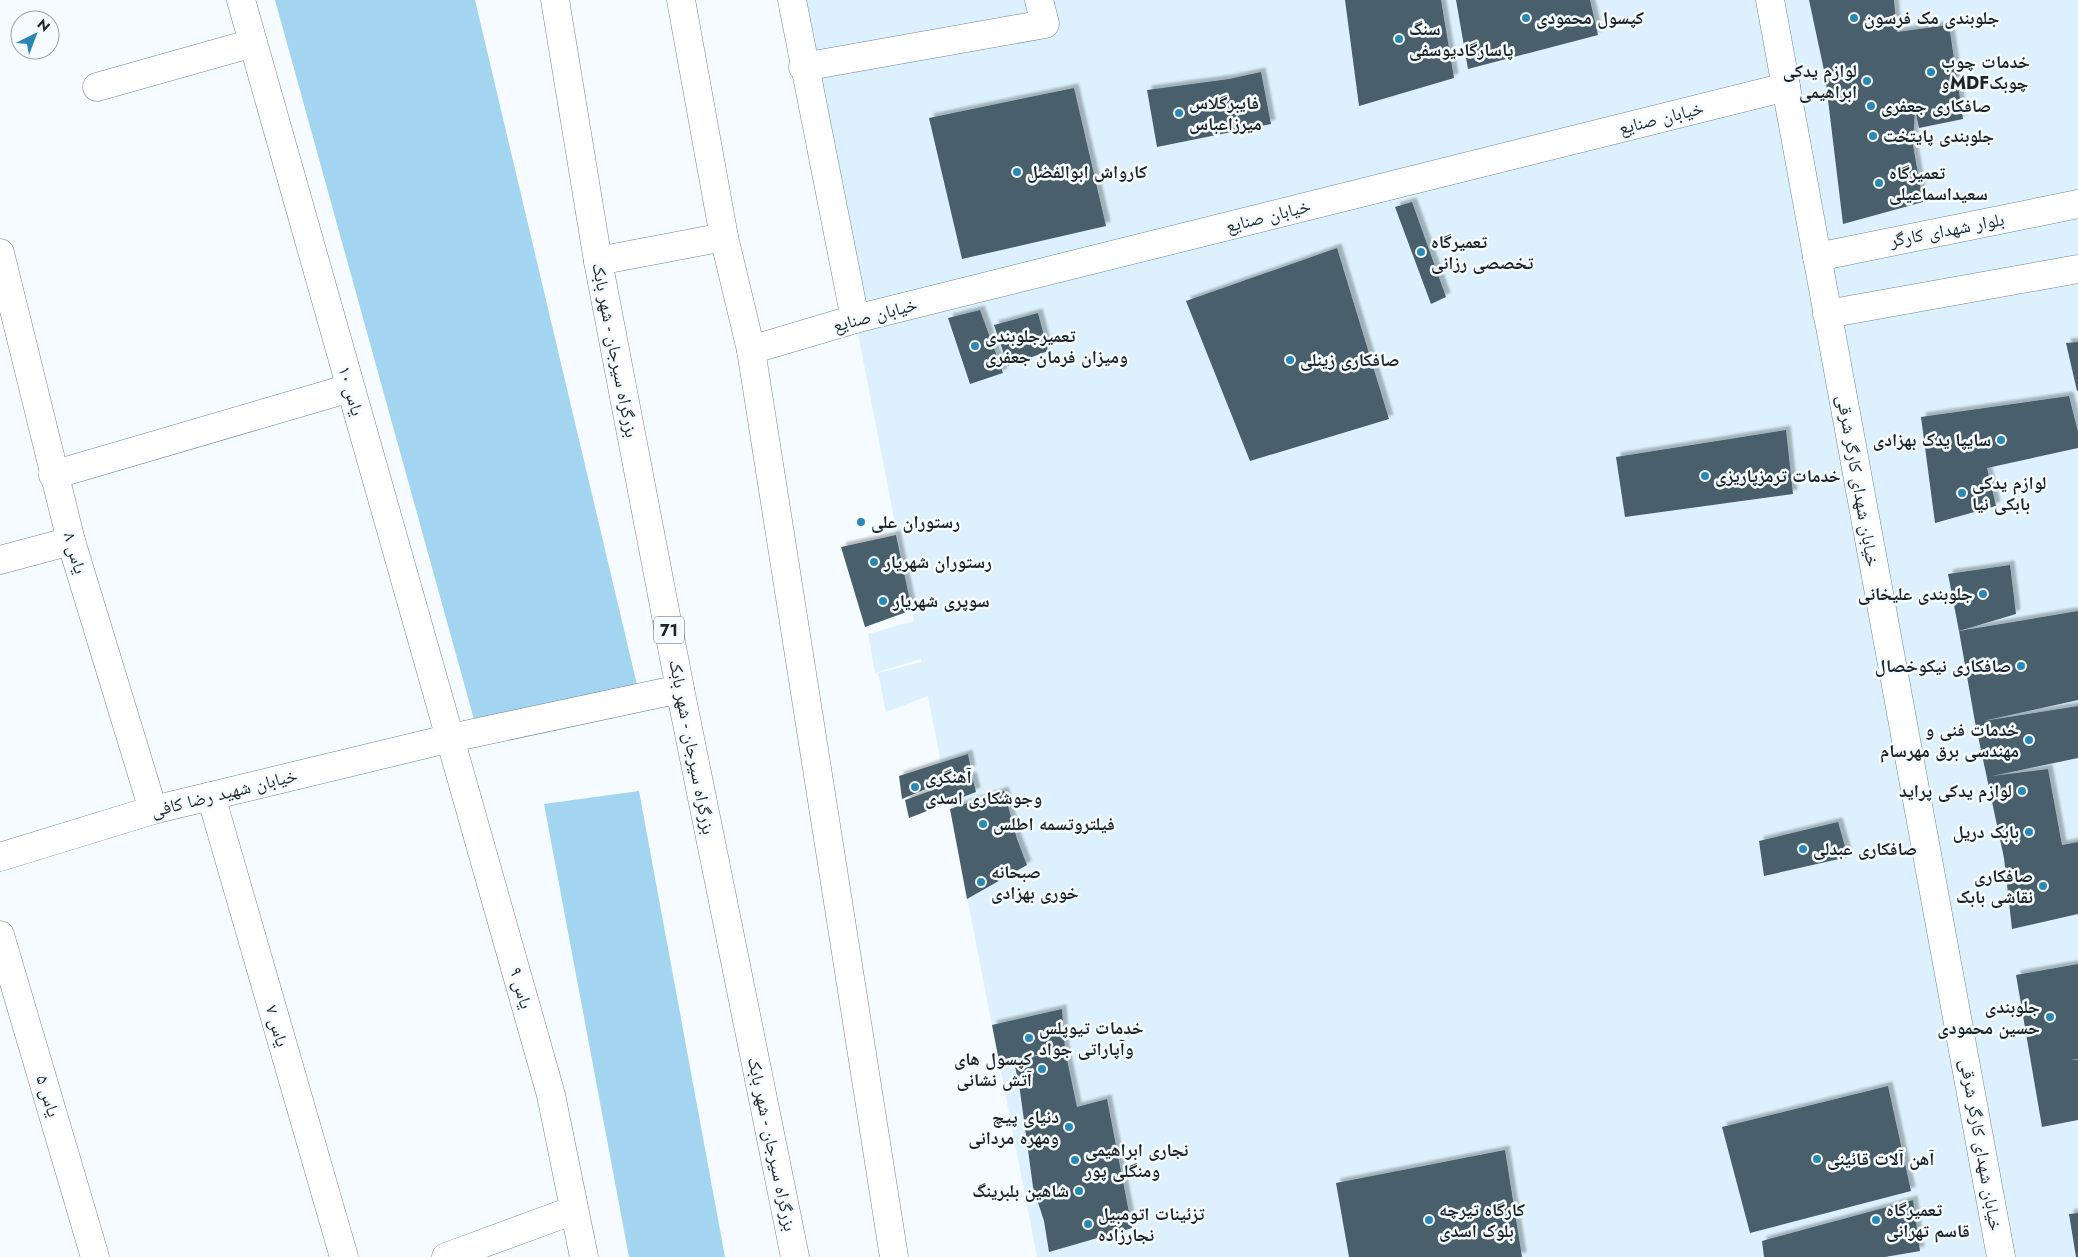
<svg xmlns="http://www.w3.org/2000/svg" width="2078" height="1257" font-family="Jost,'Noto Naskh Arabic',sans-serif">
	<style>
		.built { fill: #dcf1fd }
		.green { fill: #a3d5f1 }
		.building { fill: #485f6c; filter: url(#shadow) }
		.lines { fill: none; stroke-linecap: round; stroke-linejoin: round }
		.minor-casing { stroke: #6f8795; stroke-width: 29 }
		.highway-casing { stroke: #6f8795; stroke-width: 29 }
		.minor { stroke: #fff; stroke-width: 28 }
		.highway { stroke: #fff; stroke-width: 28 }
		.poi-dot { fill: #2989b4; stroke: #f5fbfe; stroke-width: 2 }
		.labels { text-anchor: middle; stroke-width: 5; stroke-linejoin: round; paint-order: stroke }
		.shield { fill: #f5fbfe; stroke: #5c646a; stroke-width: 1 }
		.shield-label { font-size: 16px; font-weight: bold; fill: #1a242a }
		.poi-label { font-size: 18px; font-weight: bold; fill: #1a242a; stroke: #f5fbfe; text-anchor: start }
		.street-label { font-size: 18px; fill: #1a242a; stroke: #f5fbfe }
	</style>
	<defs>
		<filter id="shadow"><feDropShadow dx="4.5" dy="-4.5" stdDeviation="1" flood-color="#0004"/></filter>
	</defs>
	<rect width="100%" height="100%" fill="#f5fbfe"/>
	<polygon class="built" points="793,0 2078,0 2078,1257 1037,1257 928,696 886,712 878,673 921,662 921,659 875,673 868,634 914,621"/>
	<g class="green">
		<polygon points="275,0 475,0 638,689 475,723"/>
		<polygon points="639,791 725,1257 629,1257 544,804"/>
	</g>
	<g class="building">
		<polygon points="1345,0 1441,0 1454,78 1359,106"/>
		<polygon points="1456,0 1590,0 1598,35 1468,69"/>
		<polygon points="1809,0 1894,0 1897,32 1949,25 1963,119 1919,128 1915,109 1913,145 1923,202 1843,224 1825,75"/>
		<polygon points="1261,72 1271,124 1157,147 1147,90 1229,79"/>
		<polygon points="1074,88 1106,226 962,259 929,118"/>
		<polygon points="1412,202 1446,297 1431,304 1395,207"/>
		<polygon points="1337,248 1389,419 1250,461 1186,301"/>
		<polygon points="980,310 1003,373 970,384 948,318"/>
		<polygon points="1038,313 1048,351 1008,366 994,325"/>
		<polygon points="2078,342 2078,391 2077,391 2066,343"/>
		<polygon points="2069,396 2078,432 2078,448 1987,468 1996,506 1935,523 1921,417"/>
		<polygon points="1786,430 1793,494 1625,517 1616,457"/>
		<polygon points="896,535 912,610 865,627 841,547"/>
		<polygon points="2010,565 2016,614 1959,631 1948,574"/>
		<polygon points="2078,611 2078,700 1983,721 2078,706 2078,758 1992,776 2048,769 2062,845 2078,842 2078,914 2012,929 2004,858 1975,722 1959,631"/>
		<polygon points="968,754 971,770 902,799 899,776"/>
		<polygon points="972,776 976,792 909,818 905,800"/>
		<polygon points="1004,791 1017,839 1027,865 967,899 950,809"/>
		<polygon points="1838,822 1848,857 1764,876 1759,841"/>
		<polygon points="2078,964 2078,1059 2071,1060 2078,1060 2078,1120 2042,1127 2016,975"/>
		<polygon points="1062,1009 1065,1050 1077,1107 1107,1099 1132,1228 1049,1252 1044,1221 1033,1187 1020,1091 1014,1061 1049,1053 999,1061 992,1025"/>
		<polygon points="1888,1086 1911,1191 1750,1233 1722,1127"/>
		<polygon points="1505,1150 1522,1257 1349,1257 1336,1183"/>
		<polygon points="1913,1200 1920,1251 1885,1257 1764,1257 1762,1241"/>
		<polygon points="2078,1213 2078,1257 2076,1257 2069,1214"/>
	</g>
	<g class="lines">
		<defs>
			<g id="minor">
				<polyline points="241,0 551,1095 584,1257"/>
				<polyline points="792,0 855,319"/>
				<polyline points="1770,0 2001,1257"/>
				<polyline points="803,67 1045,24 1039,0"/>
				<polyline points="97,87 253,43"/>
				<polyline points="0,253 71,541 153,810"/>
				<polyline points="1817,257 2078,204"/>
				<polyline points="1827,314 2078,269"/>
				<polyline points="751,350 855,319 1786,87"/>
				<polyline points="53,475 350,388"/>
				<polyline points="0,560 71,541"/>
				<polyline points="211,796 344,1257"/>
				<polyline points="0,857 153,810 211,796 451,738 680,689"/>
				<polyline points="0,935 95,1257"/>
				<polyline points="446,1257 574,1210"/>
			</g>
			<g id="highway">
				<polyline points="555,0 598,261 680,689 795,1257"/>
				<polyline points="681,0 724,237 751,350 894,1257"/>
				<polyline points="598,261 724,237"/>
			</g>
		</defs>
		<use href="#minor" class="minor-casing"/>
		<use href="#highway" class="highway-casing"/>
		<use href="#minor" class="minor"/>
		<use href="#highway" class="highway"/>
	</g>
	<g class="poi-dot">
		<circle cx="1526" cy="18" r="5"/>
		<circle cx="1854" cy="18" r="5"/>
		<circle cx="1399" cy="39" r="5"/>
		<circle cx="1931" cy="72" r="5"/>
		<circle cx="1867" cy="81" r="5"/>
		<circle cx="1871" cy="106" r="5"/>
		<circle cx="1179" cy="113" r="5"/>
		<circle cx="1873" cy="136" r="5"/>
		<circle cx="1017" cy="172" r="5"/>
		<circle cx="1879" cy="183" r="5"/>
		<circle cx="1421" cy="252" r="5"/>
		<circle cx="975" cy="346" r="5"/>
		<circle cx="1290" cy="360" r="5"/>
		<circle cx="2001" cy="440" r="5"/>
		<circle cx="1705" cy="476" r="5"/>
		<circle cx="1962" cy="493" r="5"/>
		<circle cx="861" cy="522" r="5"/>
		<circle cx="874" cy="562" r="5"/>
		<circle cx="1983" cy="594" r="5"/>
		<circle cx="883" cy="601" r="5"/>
		<circle cx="2021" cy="666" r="5"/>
		<circle cx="2029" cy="740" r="5"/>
		<circle cx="915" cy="787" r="5"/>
		<circle cx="2022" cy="791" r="5"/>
		<circle cx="983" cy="824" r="5"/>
		<circle cx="2029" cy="832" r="5"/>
		<circle cx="1803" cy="849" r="5"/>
		<circle cx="981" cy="882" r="5"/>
		<circle cx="2043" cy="886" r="5"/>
		<circle cx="2050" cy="1017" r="5"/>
		<circle cx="1029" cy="1038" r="5"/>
		<circle cx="1042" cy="1069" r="5"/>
		<circle cx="1069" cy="1127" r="5"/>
		<circle cx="1817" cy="1159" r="5"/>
		<circle cx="1075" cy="1160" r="5"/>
		<circle cx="1079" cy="1191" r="5"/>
		<circle cx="1429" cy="1220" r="5"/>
		<circle cx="1876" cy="1220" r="5"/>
		<circle cx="1088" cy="1224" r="5"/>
	</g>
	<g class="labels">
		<rect class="shield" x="654" y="616.5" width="30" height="27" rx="4"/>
		<g class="shield-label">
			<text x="669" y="636">71</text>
		</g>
		<g class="poi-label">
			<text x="1536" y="24">کپسول محمودی</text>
			<text x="1864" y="24">جلوبندی مک فرسون</text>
			<text x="1409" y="35">سنگ<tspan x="1409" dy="21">پاسارگادیوسفی</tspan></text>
			<text x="1941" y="68">خدمات چوب<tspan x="1941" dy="21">وMDFچوبک</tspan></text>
			<text x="1857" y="77" text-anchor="end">لوازم یدکی<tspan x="1857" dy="21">ابراهیمی</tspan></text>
			<text x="1189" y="109">فایبرگلاس<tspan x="1189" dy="21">میرزاعباس</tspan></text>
			<text x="1881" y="112">صافکاری جعفری</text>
			<text x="1883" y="142">جلوبندی پایتخت</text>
			<text x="1027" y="178">کارواش ابوالفضل</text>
			<text x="1889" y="179">تعمیرگاه<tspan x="1889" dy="21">سعیداسماعیلی</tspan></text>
			<text x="1431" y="248">تعمیرگاه<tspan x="1431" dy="21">تخصصی رزانی</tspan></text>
			<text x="985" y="342">تعمیرجلوبندی<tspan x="985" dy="21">ومیزان فرمان جعفری</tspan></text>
			<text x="1300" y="366">صافکاری زینلی</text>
			<text x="1991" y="446" text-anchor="end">سایپا یدک بهزادی</text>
			<text x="1715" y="482">خدمات ترمزپاریزی</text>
			<text x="1972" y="489">لوازم یدکی<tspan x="1972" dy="21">بابکی نیا</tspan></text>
			<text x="871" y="528">رستوران علی</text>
			<text x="884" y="568">رستوران شهریار</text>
			<text x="1973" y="600" text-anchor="end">جلوبندی علیخانی</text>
			<text x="893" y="607">سوپری شهریار</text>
			<text x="2011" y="672" text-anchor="end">صافکاری نیکوخصال</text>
			<text x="2019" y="736" text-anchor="end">خدمات فنی و<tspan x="2019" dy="21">مهندسی برق مهرسام</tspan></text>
			<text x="925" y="783">آهنگری<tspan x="925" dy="21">وجوشکاری اسدی</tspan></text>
			<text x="2012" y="797" text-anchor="end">لوازم یدکی پراید</text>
			<text x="993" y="830">فیلتروتسمه اطلس</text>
			<text x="2019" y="838" text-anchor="end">بابک دریل</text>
			<text x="1813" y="855">صافکاری عبدلی</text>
			<text x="991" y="878">صبحانه<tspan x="991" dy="21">خوری بهزادی</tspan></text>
			<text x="2033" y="882" text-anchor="end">صافکاری<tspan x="2033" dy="21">نقاشی بابک</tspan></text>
			<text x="2040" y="1013" text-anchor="end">جلوبندی<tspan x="2040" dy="21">حسین محمودی</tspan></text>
			<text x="1039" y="1034">خدمات تیوپلس<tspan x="1039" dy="21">وآپاراتی جواد</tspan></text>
			<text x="1032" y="1065" text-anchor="end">کپسول های<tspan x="1032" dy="21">آتش نشانی</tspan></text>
			<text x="1059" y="1123" text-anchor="end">دنیای پیچ<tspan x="1059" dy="21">ومهره مردانی</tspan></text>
			<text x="1085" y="1156">نجاری ابراهیمی<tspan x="1085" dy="21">ومنگلی پور</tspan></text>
			<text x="1827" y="1165">آهن آلات قائینی</text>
			<text x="1069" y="1197" text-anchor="end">شاهین بلبرینگ</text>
			<text x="1439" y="1216">کارگاه تیرچه<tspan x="1439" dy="21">بلوک اسدی</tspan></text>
			<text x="1886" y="1216">تعمیرگاه<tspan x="1886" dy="21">قاسم تهرانی</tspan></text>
			<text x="1098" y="1220">تزئینات اتومبیل<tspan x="1098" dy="21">نجارزاده</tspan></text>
		</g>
		<g class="street-label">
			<text transform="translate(1661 118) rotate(-14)" y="6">خیابان صنایع</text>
			<text transform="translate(1268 216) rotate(-14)" y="6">خیابان صنایع</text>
			<text transform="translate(1947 230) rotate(-11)" y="6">بلوار شهدای کارگر</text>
			<text transform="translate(875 315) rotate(-15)" y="6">خیابان صنایع</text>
			<text transform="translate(615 350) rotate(79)" y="6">بزرگراه سیرجان - شهر بابک</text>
			<text transform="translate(351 391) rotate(74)" y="6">یاس ۱۰</text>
			<text transform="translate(1858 481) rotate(80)" y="6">خیابان شهدای کارگر شرقی</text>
			<text transform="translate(75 553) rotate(74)" y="6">یاس ۸</text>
			<text transform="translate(692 747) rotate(79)" y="6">بزرگراه سیرجان - شهر بابک</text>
			<text transform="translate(224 793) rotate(-14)" y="6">خیابان شهید رضا کافی</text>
			<text transform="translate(521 988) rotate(74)" y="6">یاس ۹</text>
			<text transform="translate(277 1026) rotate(74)" y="6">یاس ۷</text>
			<text transform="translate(48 1096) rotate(73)" y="6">یاس ۵</text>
			<text transform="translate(772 1144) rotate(78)" y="6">بزرگراه سیرجان - شهر بابک</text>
			<text transform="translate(1981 1145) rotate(80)" y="6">خیابان شهدای کارگر شرقی</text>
		</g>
	</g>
	<g transform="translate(35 35) rotate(42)"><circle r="24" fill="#f5fbfe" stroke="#9da5a9"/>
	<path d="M0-4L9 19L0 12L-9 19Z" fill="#2989b4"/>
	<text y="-8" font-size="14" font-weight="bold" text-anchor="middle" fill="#1a242a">N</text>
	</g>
</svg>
